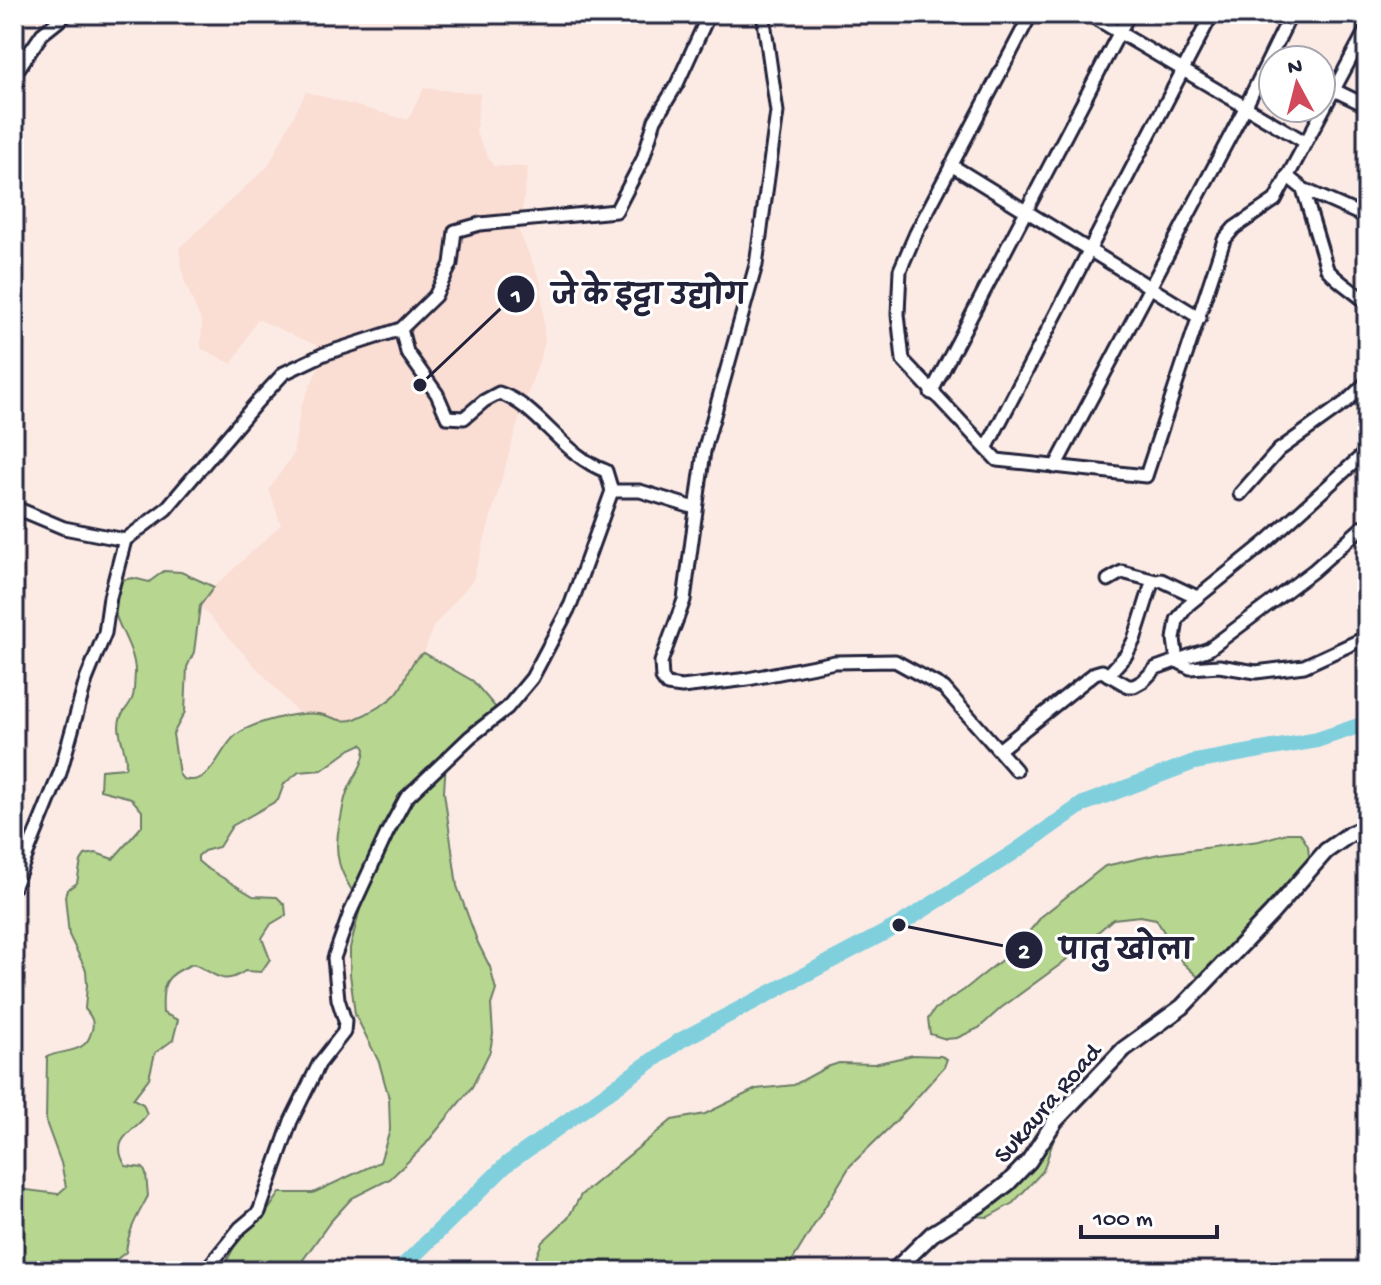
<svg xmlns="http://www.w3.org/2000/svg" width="1381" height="1285" font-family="'Gochi Hand','Playpen Sans Deva',sans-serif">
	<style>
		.built { fill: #faddd3 }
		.green { fill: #b7d791; stroke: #6c7c66; stroke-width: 2 }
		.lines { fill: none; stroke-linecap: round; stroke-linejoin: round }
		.river { stroke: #80cfdd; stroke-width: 16 }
		.street-casing { stroke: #22223b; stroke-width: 17 }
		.secondary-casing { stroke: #22223b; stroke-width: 20 }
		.street { stroke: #fff; stroke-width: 11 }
		.secondary { stroke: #fff; stroke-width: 14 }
		.labels { text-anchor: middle; stroke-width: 6; stroke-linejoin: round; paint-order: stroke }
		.street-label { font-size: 26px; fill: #22223b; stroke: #fff }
		.leader { fill: none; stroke: #22223b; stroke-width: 3 }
		.callout-dot { fill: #22223b; stroke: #fff; stroke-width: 3 }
		.mark-label { font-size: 24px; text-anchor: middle; font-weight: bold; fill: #fff }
		.callout-label { font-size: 28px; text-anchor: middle; font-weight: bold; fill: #22223b; stroke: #fff; stroke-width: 6; stroke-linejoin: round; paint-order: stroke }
	</style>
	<rect width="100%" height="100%" fill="#fcebe5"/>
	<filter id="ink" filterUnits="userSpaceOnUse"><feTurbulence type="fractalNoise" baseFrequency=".0125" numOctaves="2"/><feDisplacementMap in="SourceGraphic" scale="16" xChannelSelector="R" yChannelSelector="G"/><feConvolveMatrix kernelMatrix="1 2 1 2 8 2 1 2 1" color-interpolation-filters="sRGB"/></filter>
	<g filter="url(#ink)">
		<polygon class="built" points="424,88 480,94 476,133 493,166 528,167 519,231 541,283 545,343 515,432 473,580 433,627 424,653 410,665 397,693 354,719 343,722 320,714 299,714 200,606 214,587 281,525 269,489 293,455 301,406 321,362 318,346 257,319 232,364 201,348 202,323 184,280 179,248 268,166 306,92 408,120"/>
		<g class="green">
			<path d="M164,571L181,572L214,587L200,606L194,652L187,667L185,712L173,734L179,774L183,779C212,787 218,750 236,735C253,722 298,711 319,714C333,716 340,724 355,719C367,714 388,703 397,693C408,680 407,662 424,653L473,681L497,709L472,725L453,743L446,759L444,792L457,886L478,943L490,967L496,990L491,1005L493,1034L490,1051L472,1087L425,1145L390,1179L352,1198L330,1222L295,1271H257L224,1266L241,1234L264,1216L280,1193H313L380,1162L390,1130L389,1098L379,1062L355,1014L350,974V948L361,905C340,872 331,857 341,818C343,808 344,797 349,788C355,774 364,765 365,749L362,744L351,749L322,770L299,772L284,784L278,800L232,826L219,847L204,851L198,856V861L205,867L253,896L277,897L285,905L286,915L271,924L262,938L270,959L261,972L245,971C221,988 215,972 193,964C165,975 161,983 163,1013L178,1020L173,1040L155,1053L149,1078L133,1099L143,1104L147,1114C135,1132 108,1138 126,1166L143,1168L146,1174L148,1196C138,1215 128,1230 126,1252L102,1271H14V1195L19,1189L58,1194L66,1187L61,1163L46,1122L47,1057C62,1049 85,1055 91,1033C95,1023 92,1017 85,1009L87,985L86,970L69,935L65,896L67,890L77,883L81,861L85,855L96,853L113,859L142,826V811L131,798L100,790L101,770L125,768C129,756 119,740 119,726C119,713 128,709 132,699C135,693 134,681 135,674C136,647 113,623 114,603C115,596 119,587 121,580L133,578L149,582Z"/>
			<path d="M1287,833H1300L1308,846L1309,857C1278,897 1241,950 1198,977L1182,962L1156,919L1140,916L1113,919L1061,964L1001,1008L979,1028L957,1038L946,1039L930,1034L928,1019L935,1009L964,990L1014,950L1042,916L1105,866L1159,854L1259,841Z"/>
			<polygon points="913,1055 941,1056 947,1059 944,1067 896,1121 850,1166 786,1271 531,1271 542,1242 568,1218 581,1195 672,1120 705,1114 756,1089 794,1085 827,1067 839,1063 874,1064"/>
			<polygon points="1058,1127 1043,1171 1013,1203 988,1217 970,1216"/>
		</g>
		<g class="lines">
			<polyline class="river" points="398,1271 507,1164 681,1040 899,925 1013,853 1083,804 1194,762 1317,740 1367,723"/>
			<defs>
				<g id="street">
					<polyline points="763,14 777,112 756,265 704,451 684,600 661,662 662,678 667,685 682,687 748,679 835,662 895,661 944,688 1016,770"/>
					<polyline points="1031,14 916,233 900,270 898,314 903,360 997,460 1146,476 1224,240 1234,228 1275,200 1367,28"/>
					<polyline points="1088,14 1305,142"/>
					<polyline points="14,75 42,34 67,14"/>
					<polyline points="1332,89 1367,106"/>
					<polyline points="951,165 1200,318"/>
					<path d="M1287,176L1303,189L1327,269C1338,282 1354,291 1367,303"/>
					<polyline points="1303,189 1357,213"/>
					<path d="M401,329L407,352L437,394L447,417L464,418L484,401L499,393C539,406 562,455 606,471L612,491"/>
					<polyline points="931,393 1129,14"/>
					<polyline points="987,447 1212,14"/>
					<polyline points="1367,451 1266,542 1188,605 1177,620 1174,639 1177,661 1190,668 1219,666 1256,672 1304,666 1367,637"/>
					<polyline points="1055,467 1245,108 1291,14"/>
					<polyline points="1240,494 1279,450 1346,402 1367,382"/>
					<polyline points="14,507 64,528 125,540"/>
					<polyline points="1108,580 1122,572 1156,581"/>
					<polyline points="1108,675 1126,655 1134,640 1152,583 1161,580 1197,597"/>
					<polyline points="1000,749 1095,673 1102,671 1128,686 1134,686 1143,681 1156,668 1209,649 1313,571 1367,523"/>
					<polyline points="14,886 60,773 86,680 105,633 110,597 125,540 166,509 257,402 284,373 324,354 401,329 435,296 451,264 455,231 480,224 616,211 643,159 655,120 677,84 709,14"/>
					<polyline points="205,1271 240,1228 259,1212 291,1121 319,1064 344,1032 345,1021 338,999 334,958 350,913 387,833 406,798 470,737 507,708 532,678 571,604 612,491 640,491 695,508"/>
				</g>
				<polyline id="secondary" points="894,1271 932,1234 985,1201 1008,1183 1029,1161 1055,1121 1124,1049 1182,1007 1271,914 1326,851 1350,834 1367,827"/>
			</defs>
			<use href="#street" class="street-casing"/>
			<use href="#secondary" class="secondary-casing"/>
			<use href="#street" class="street"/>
			<use href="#secondary" class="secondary"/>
		</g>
	</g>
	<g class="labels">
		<g class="street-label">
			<text transform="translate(1046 1102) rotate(-49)" y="9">Sukaura Road</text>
		</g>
	</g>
	<path class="leader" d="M420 385L516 294M899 925L1024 950"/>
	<g class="callout-dot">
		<circle cx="420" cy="385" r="8"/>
		<circle cx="899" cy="925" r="8"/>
		<circle cx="516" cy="294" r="20"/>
		<circle cx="1024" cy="950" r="20"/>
	</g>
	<g class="mark-label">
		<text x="516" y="302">1</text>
		<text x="1024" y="958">2</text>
	</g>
	<g class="callout-label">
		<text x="649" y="304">जे के इट्टा उद्योग</text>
		<text x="1126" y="959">पातु खोला</text>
	</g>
	<rect width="1381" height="1285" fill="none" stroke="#fff" stroke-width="48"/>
	<rect x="24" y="24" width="1333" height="1237" fill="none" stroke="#22223b" stroke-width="3" filter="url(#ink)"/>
	<g transform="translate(1297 84) rotate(353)"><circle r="38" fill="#ffffff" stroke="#a7a7b1" stroke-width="2"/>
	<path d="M0-6L14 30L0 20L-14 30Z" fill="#d1495b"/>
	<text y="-12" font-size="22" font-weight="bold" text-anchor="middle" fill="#22223b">N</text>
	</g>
	<path d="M1081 1225v12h136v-12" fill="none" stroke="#22223b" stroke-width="4"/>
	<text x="1093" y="1225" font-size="24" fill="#22223b" stroke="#ffffff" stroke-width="6" paint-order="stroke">100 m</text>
</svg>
